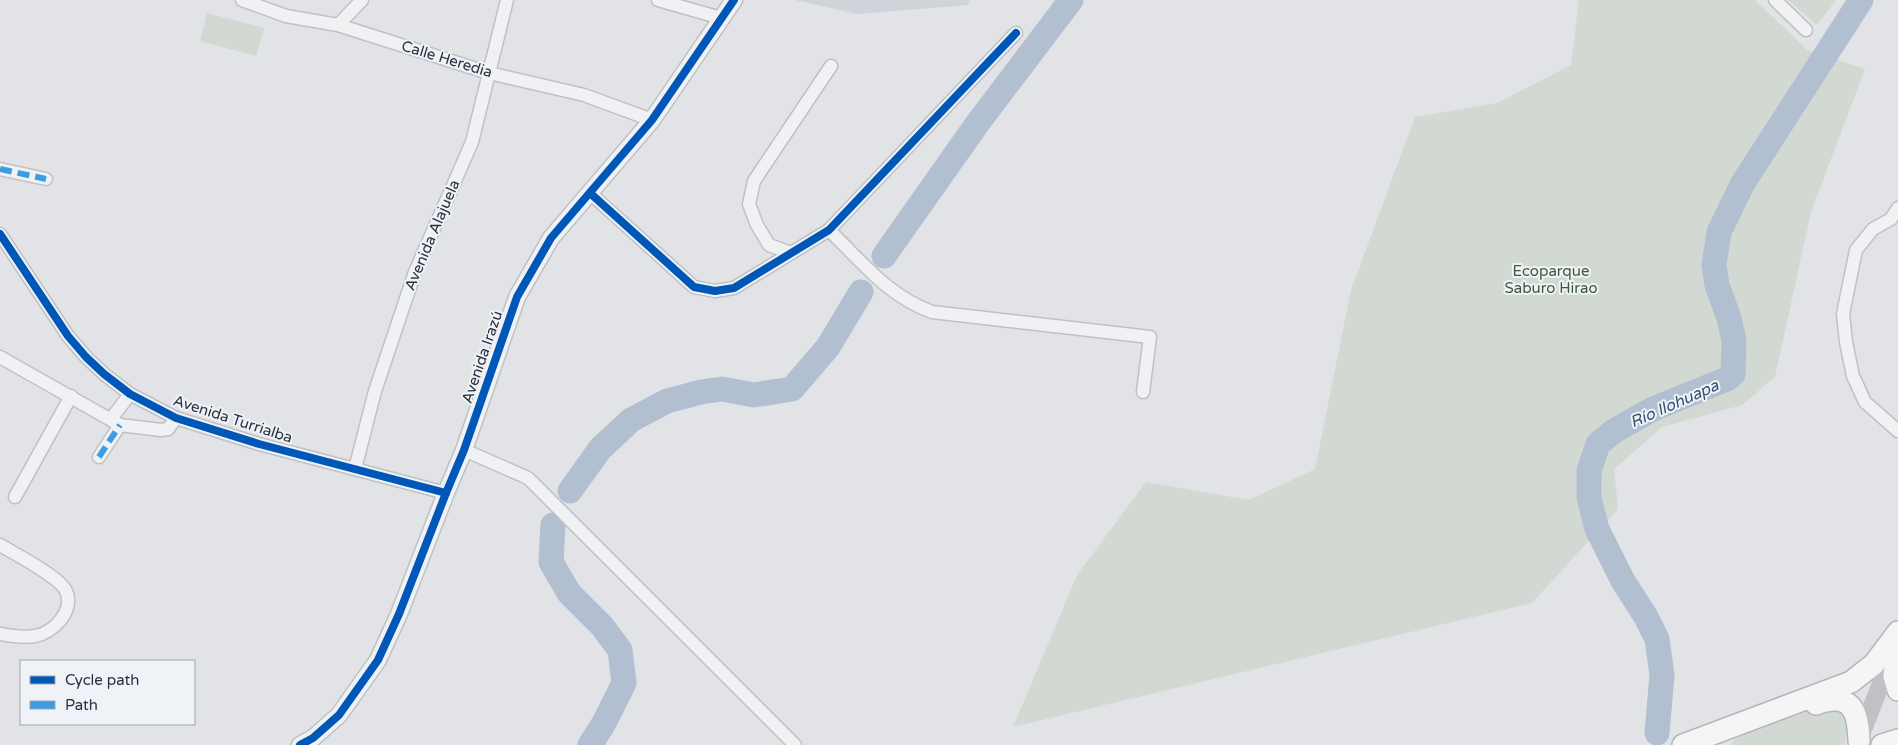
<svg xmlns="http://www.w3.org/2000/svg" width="1898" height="745" font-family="'Varela Round',sans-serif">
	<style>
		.built { fill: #d0d3d9 }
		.green { fill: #d2d9d2 }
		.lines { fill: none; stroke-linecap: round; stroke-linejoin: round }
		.river { stroke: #b1bfd0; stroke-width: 25 }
		.minor-casing { stroke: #bfc1c4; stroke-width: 15 }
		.tertiary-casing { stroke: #bfc1c4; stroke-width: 19 }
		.trunk-casing { stroke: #b4b6bb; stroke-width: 24 }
		.minor { stroke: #f0f1f3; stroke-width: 12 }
		.tertiary { stroke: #f0f1f3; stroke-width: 16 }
		.secondary { stroke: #bfc1c5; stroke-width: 18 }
		.trunk { stroke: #f5f5f6; stroke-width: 21 }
		.quiet { stroke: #3d9de3; stroke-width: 6; stroke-dasharray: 12 6; stroke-linecap: butt }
		.cycleway-casing { stroke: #eff2f6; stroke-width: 11 }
		.cycleway { stroke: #0057b8; stroke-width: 8 }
		.labels { text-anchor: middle; stroke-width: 4; stroke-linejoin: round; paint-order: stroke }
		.street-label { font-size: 15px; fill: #29313e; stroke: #eff2f6 }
		.park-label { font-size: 15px; fill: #3d5937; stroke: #eff2f6 }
		.water-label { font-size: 16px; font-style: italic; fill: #354f70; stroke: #eff2f6 }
	</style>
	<rect width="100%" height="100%" fill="#e1e3e6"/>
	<polygon class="built" points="795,0 970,0 968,5 857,14"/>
	<g class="green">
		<polygon points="1579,0 1755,0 1807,50 1865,69 1811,212 1775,377 1742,405 1662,427 1614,469 1618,509 1532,603 1013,727 1077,575 1146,482 1249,500 1315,469 1351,290 1415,117 1497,103 1571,65"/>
		<polygon points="1788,0 1836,0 1817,25"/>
		<polygon points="207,13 264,28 256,56 200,41"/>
		<polygon points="1823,706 1827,706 1843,713 1850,728 1844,745 1730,745 1735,739 1744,735"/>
	</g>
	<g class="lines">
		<g class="river">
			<polyline points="884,256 977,124 1071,0"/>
			<polyline points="570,491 600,449 631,420 667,401 701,392 722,389 754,395 792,389 828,347 861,292"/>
			<polyline points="553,525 551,562 569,593 602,626 620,650 624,683 604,723 590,745"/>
			<polyline points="1657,733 1662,675 1657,639 1646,617 1623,581 1597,529 1589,498 1589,471 1598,444 1614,431 1653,409 1727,379 1733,374 1734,341 1729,318 1717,285 1714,265 1719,232 1743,183 1861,0"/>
		</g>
		<defs>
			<g id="minor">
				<polyline points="242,0 286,16 338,25 489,73 584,95 652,120"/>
				<polyline points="658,0 721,18"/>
				<polyline points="1775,0 1806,30"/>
				<polyline points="338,25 362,0"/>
				<polyline points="0,169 46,179"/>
				<polyline points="590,193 694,287 715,291 734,288 829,230 1016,33"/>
				<polyline points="1898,208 1891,219 1873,229 1856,250 1843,314 1846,342 1853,376 1865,402 1898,431"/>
				<path d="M829,230C862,262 888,296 932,312L1150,337L1143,392"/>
				<polyline points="0,234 68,336 86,357 104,374 130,394 176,418 259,444 446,493"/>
				<polyline points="791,253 769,245 757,225 749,204 754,181 831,66"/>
				<polyline points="0,357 120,425 161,430 168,429 176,418"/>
				<polyline points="111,419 130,394"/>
				<polyline points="464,450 528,478 795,745"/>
				<polyline points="99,457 120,425"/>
				<polyline points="355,469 375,391 415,272 472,142 507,0"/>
				<polyline points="15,497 71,396"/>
				<path d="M0,545C15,554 60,577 66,591C75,611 53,633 35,636C23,638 11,636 0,634"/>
			</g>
			<polyline id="tertiary" points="300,745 313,738 339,715 378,660 399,614 446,493 464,450 517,297 551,238 652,120 734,0"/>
			<g id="trunk">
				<polyline points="1898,647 1894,676 1898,690"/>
				<path d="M1816,704C1851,692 1858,709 1859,741"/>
				<polyline points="1683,745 1851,682 1874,664 1898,632"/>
				<polyline points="1882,745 1898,740"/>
			</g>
		</defs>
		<use href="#minor" class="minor-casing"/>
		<use href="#tertiary" class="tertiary-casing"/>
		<use href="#trunk" class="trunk-casing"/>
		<use href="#minor" class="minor"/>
		<use href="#tertiary" class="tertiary"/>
		<polyline class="secondary" points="1859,740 1892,655"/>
		<use href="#trunk" class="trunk"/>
		<g class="quiet">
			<polyline points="0,169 46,179"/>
			<polyline points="99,457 120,425"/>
		</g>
		<defs>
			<g id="cycleway">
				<polyline points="590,193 694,287 715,291 734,288 829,230 1016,33"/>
				<polyline points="0,234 68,336 86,357 104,374 130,394 176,418 259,444 446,493"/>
				<polyline points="300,745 313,738 339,715 378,660 399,614 446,493 464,450 517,297 551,238 652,120 734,0"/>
			</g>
		</defs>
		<use href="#cycleway" class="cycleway-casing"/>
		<use href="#cycleway" class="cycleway"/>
	</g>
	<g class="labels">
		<g class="street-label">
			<text transform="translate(447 59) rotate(17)" y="5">Calle Heredia</text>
			<text transform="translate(432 235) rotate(-67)" y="5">Avenida Alajuela</text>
			<text transform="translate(482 357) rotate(-71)" y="5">Avenida Irazú</text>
			<text transform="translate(233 419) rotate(18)" y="5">Avenida Turrialba</text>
		</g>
		<g class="park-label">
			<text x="1551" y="276">Ecoparque<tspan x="1551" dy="17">Saburo Hirao</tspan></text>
		</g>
		<g class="water-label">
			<text transform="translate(1674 403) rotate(-24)" y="6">Río Ilohuapa</text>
		</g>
	</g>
	<rect x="20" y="660" width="175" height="65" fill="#eff2f6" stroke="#a0a5ac"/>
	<rect x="30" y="676" width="25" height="8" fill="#0057b8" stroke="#a0a5ac"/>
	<text x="65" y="685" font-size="15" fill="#29313e">Cycle path</text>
	<rect x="30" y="701" width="25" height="8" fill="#3d9de3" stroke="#a0a5ac"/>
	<text x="65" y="710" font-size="15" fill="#29313e">Path</text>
</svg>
